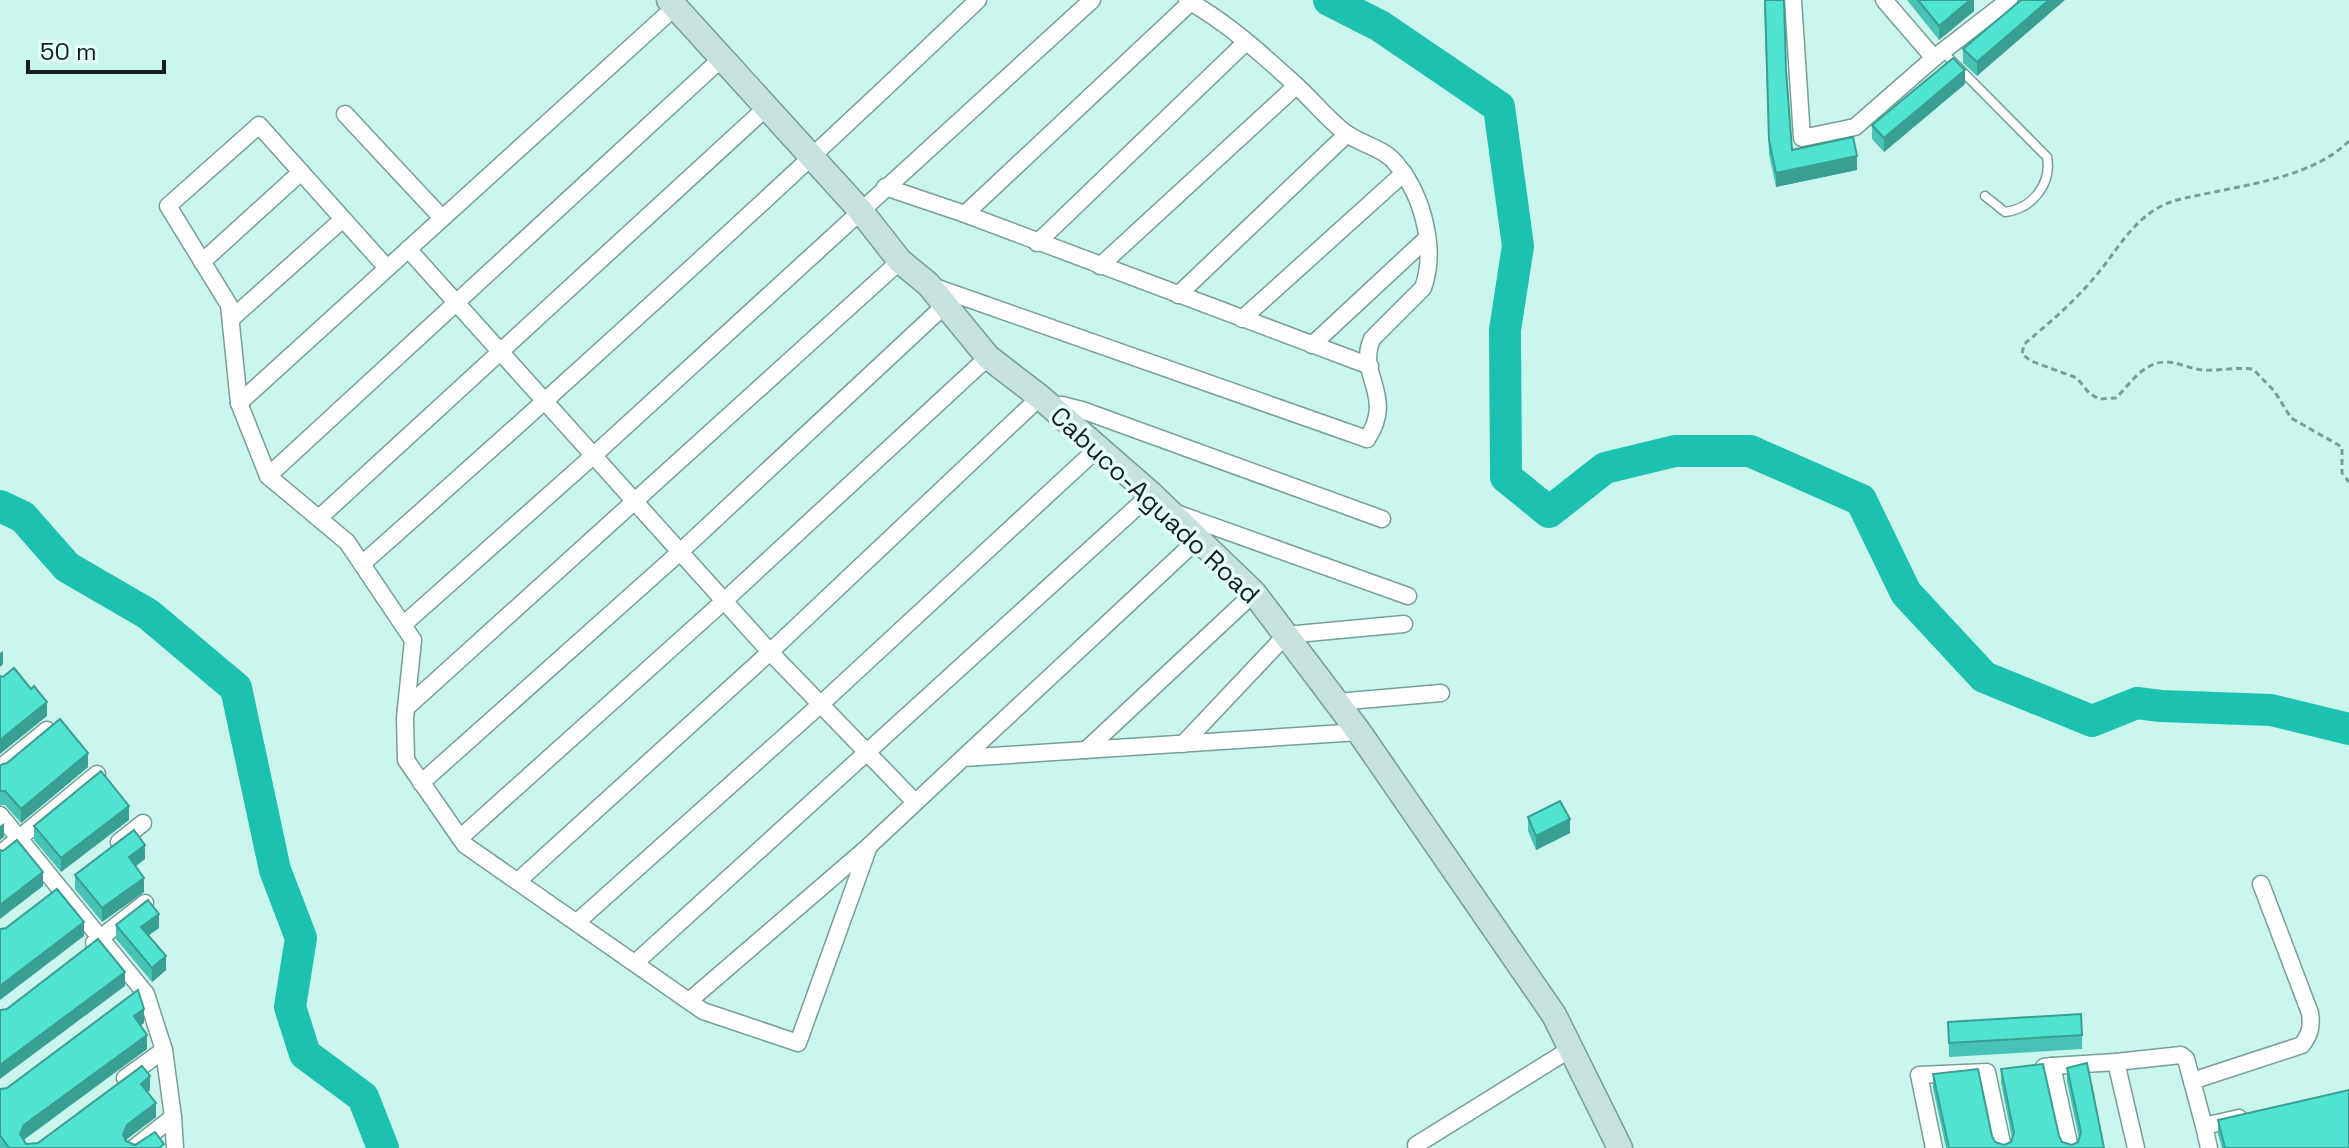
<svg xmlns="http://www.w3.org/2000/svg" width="2349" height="1148" font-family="'Space Grotesk',sans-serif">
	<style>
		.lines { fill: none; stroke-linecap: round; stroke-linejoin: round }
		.river { stroke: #1cc1b0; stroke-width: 32 }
		.lane-casing { stroke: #769f98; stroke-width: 11 }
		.street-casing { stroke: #769f98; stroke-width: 19 }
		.secondary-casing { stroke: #769f98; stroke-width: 27 }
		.path { stroke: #7c9c97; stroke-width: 3; stroke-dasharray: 6 4; stroke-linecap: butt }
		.lane { stroke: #fff; stroke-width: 8 }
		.street { stroke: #fff; stroke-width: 16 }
		.secondary { stroke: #c5e2df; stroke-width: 24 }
		.wall { fill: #46c3b4 }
		.shaded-wall { fill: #399f92 }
		.building { fill: #51e3d1; stroke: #399f92; stroke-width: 2 }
		.labels { text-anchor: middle; stroke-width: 7; stroke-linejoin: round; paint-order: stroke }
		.street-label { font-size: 26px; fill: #10201e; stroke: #e5fffa }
	</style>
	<rect width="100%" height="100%" fill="#caf6ee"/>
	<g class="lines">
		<g class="river">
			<polyline points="1329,0 1380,26 1499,107 1518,246 1505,330 1506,477 1549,512 1605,468 1675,451 1750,451 1861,500 1906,593 1984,677 2092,721 2137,703 2161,706 2271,710 2349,729"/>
			<polyline points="0,506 23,517 67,567 148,614 236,688 275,870 301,938 290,1007 305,1054 363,1097 383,1148"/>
		</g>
		<defs>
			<path id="lane" d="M1943,52L2047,157C2052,184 2032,209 2005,212L1985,196"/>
			<g id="street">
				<polyline points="1793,0 1802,138 1855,127 1934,58 2009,0"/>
				<polyline points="1884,0 1934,58"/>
				<polyline points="675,7 239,403 268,476 347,542 413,640 405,718 406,760 465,845 703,1011 798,1043 869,846 963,758 1359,732"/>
				<polyline points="345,114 442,218"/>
				<polyline points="885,187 965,214 1370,366"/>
				<polyline points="965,214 1191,2"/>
				<polyline points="1037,243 1246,42"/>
				<polyline points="408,249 770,652 915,802"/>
				<polyline points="202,262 301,172"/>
				<polyline points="1100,266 1296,86"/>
				<path d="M932,286L1367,439C1396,396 1356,374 1372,339L1423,288C1437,250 1423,197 1398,166C1385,148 1365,146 1347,134C1329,121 1314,102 1298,87C1264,56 1228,23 1187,0"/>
				<polyline points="1178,295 1347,134"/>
				<polyline points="231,319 343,219"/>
				<polyline points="1242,319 1404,173"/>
				<polyline points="1312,345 1426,239"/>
				<polyline points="239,403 229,305 168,206 259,125 387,268"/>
				<polyline points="1049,406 1062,405 1082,410 1382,519"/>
				<polyline points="268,476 722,58"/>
				<polyline points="1176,513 1408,596"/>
				<polyline points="319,518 767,107"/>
				<path d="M362,564C571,379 776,193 978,0"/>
				<polyline points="404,624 593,456 1092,0"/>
				<polyline points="1337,702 1441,693"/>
				<polyline points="406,708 900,261"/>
				<polyline points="1183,744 1286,635 1404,624"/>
				<polyline points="1086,750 1254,593"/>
				<polyline points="963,758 1197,540"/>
				<polyline points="0,768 47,730"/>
				<polyline points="421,783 680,552 944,306"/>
				<polyline points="0,815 146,994 164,1050 173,1117 175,1148"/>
				<polyline points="460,838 724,601 988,357"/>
				<polyline points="119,842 143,823"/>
				<polyline points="0,854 97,774"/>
				<polyline points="518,881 770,652 1040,397"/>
				<polyline points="577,922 821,704 1098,448"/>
				<polyline points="94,943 145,903"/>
				<polyline points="635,963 1151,494"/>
				<polyline points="689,1001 868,847"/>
				<polyline points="2116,1062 2181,1055 2186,1059 2204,1126"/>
				<polyline points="2052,1066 2116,1062 2136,1148"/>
				<polyline points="2044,1067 2052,1066 2070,1148"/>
				<polyline points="125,1078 164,1050"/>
				<path d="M2192,1081L2302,1045C2310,1034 2312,1027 2310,1013L2261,884"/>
				<polyline points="1416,1145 1572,1048"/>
				<polyline points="134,1148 173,1117"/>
				<polyline points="1934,1148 1919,1075 1987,1072 2003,1148"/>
				<polyline points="2209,1148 2204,1126 2239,1118"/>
			</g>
			<polyline id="secondary" points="669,0 860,210 900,261 928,284 988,357 1040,397 1151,494 1254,593 1359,732 1554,1015 1620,1148"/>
		</defs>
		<use href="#lane" class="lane-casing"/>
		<use href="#street" class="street-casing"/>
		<use href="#secondary" class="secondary-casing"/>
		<path class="path" d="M2349,141C2316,174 2258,183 2214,192C2193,197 2174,198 2156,209C2130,225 2117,250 2099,272C2077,299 2051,322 2024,344L2022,354L2031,361L2077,378L2089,393L2099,399L2116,398C2130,384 2143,362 2166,362C2178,362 2190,369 2203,370C2220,371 2236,367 2253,369L2275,392L2291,418L2342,447V473L2349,482"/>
		<use href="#lane" class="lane"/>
		<use href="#street" class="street"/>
		<use href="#secondary" class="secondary"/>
	</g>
	<g class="wall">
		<polygon points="1764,0 1786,70 1792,150 1857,170 1776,187 1769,154"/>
		<polygon points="1907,0 1974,0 1974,11 1939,40"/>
		<polygon points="2021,0 1977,76 1963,63 1963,49"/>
		<polygon points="1965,84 1884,152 1872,139 1872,125"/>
		<polygon points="0,765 88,767 21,823 5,805 0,805"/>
		<polygon points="1528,817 1570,833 1536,850 1528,831"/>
		<polygon points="129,820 61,872 34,840 34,826"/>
		<polygon points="145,859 136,866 144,892 102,922 75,889 75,875"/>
		<polygon points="116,925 159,928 148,935 166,970 152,982 116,939"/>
		<polygon points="1948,1022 2082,1035 2082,1049 1949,1057"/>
		<polygon points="144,1023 141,1025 147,1049 24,1140 26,1144 38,1143 150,1090 148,1092 156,1117 127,1139 126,1142 135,1145 164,1148 0,1148 0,1089 7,1088"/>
		<polygon points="2067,1068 2104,1148 1946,1148 1933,1088 1933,1074 1992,1136 1995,1142 2004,1145 2011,1142 2012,1138 2001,1083 2001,1069 2059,1136 2062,1142 2072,1145 2078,1142 2079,1138 2067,1082"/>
		<polygon points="2218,1120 2349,1148 2222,1148 2218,1134"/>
	</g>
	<g class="shaded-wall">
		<polygon points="1970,0 1974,0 1974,11 1939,40 1939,26"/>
		<polygon points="2049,0 2065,0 1977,76 1977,62"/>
		<polygon points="1965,70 1965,84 1884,152 1884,138"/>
		<polygon points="1857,156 1857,170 1776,187 1776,173"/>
		<polygon points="3,651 3,664 0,667 0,653"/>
		<polygon points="47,702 47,716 0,754 0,740"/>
		<polygon points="88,753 88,767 21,823 21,809"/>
		<polygon points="129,806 129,820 61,872 61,858"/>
		<polygon points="1570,819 1570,833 1536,850 1536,836"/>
		<polygon points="4,823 4,837 0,840 0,826"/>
		<polygon points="145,845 145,859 129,871 129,857"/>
		<polygon points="43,872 43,886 0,919 0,905"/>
		<polygon points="144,878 144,892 102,922 102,908"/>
		<polygon points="159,914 159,928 141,941 141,927"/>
		<polygon points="84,922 84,936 0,1000 0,986"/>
		<polygon points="166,956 166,970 152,982 152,968"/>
		<polygon points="125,972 125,986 0,1079 0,1065"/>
		<polygon points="144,1009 144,1023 134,1030 134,1016"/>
		<polygon points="147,1035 147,1049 24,1139 20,1148 20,1134 24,1125"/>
		<polygon points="150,1076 150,1090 141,1098 141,1084"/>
		<polygon points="156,1103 156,1117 127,1139 123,1148 123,1135 127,1125"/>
	</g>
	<g class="building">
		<polygon points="1765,0 1784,0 1786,70 1792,150 1853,137 1857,156 1776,173 1769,140"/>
		<polygon points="1918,0 1970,0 1939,26"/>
		<polygon points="2021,0 2049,0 1977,62 1963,49"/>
		<polygon points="1953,58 1965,70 1884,138 1872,125"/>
		<polygon points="14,668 31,689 34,686 47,702 0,740 0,676 3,677"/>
		<polygon points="60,719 88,753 21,809 5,791 0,791 0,765 7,763"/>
		<polygon points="101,771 129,806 61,858 34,826"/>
		<polygon points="1560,801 1570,819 1536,836 1528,817"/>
		<polygon points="134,830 145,845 129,857 144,878 102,908 75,875"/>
		<polygon points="17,840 43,872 0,905 0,850 3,851"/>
		<polygon points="57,889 84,922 0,986 0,929 6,928"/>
		<polygon points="148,900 159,914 141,927 166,956 152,968 116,925"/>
		<polygon points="98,939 125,972 0,1065 0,1010 7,1009"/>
		<polygon points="138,990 144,1009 134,1016 147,1035 24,1125 20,1134 26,1144 38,1143 142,1066 150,1076 141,1084 156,1103 127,1125 123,1135 126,1141 135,1145 155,1132 164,1144 159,1148 9,1148 0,1135 0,1089 7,1088"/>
		<polygon points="2081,1014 2082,1035 1949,1043 1948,1022"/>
		<polygon points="2087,1063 2104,1148 1949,1148 1933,1074 1978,1069 1992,1136 1995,1142 2004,1145 2011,1142 2014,1133 2001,1069 2043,1064 2059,1136 2062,1142 2072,1145 2078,1142 2081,1132 2067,1068"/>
		<polygon points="2349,1090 2349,1148 2225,1148 2218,1120"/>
	</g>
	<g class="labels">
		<g class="street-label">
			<text transform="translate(1155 505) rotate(43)" y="9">Cabuco-Aguado Road</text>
		</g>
	</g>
	<path d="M28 60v12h136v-12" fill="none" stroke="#10201e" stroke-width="4"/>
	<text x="40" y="60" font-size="24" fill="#10201e" stroke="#e5fffa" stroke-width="6" paint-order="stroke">50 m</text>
</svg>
